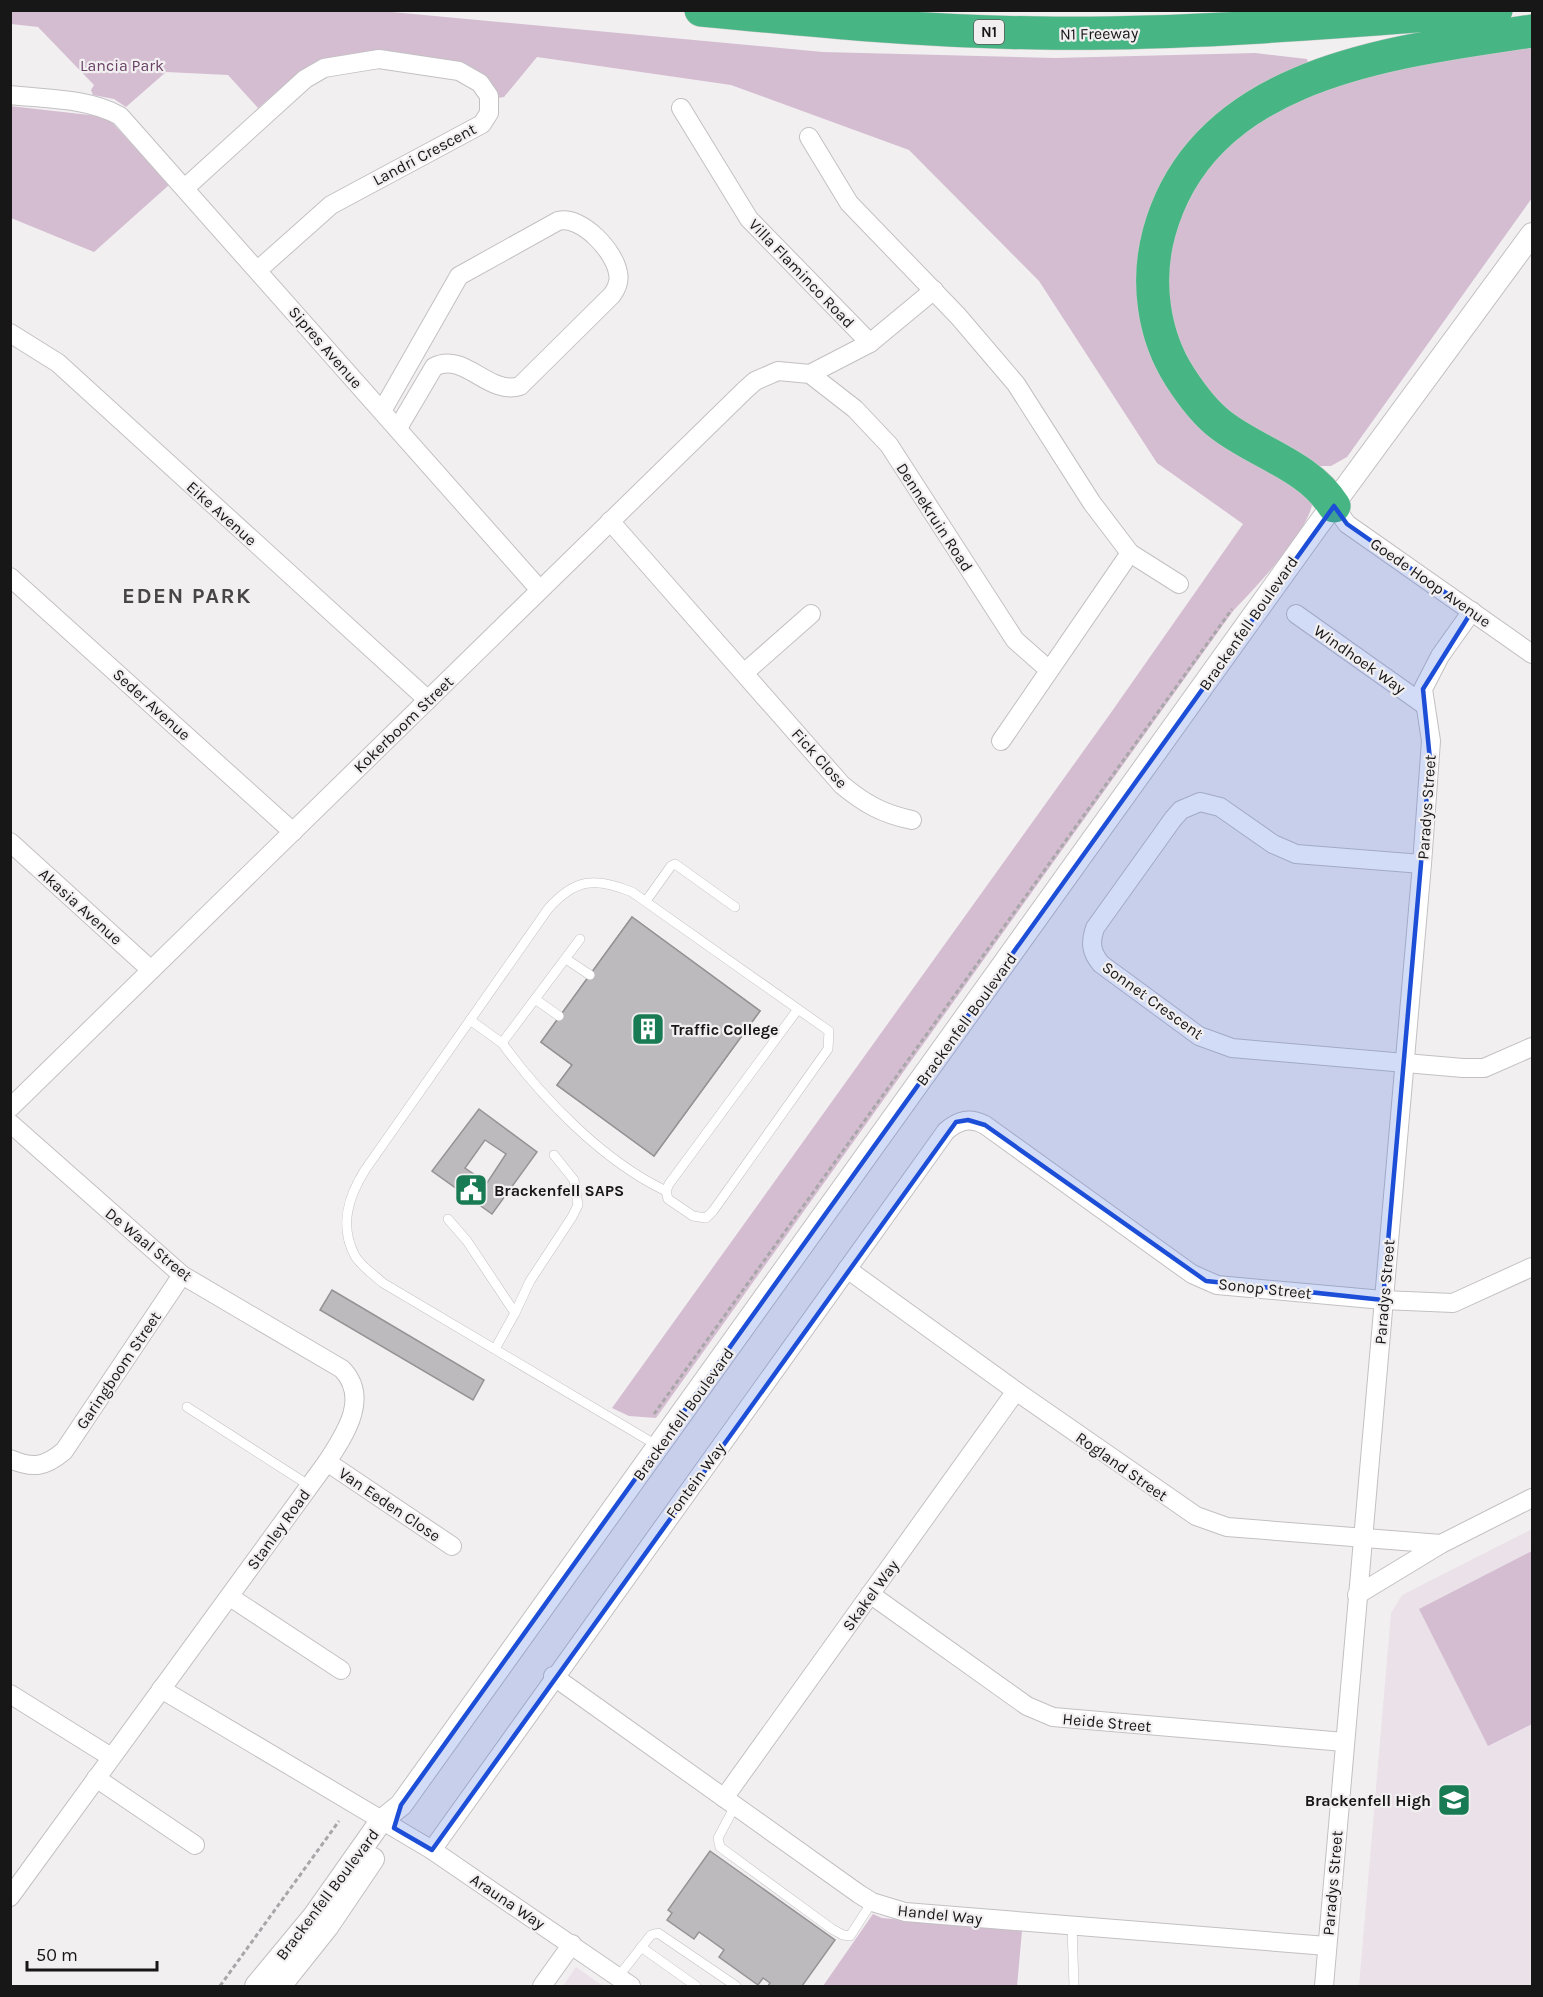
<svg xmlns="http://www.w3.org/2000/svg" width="1543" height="1997" font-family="Karla,sans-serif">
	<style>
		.built { fill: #eae1e9 }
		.green { fill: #d4bdd1 }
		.building { fill: #bdbabd; stroke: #969395; stroke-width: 1.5; fill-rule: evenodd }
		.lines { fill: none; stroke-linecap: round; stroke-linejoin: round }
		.service-casing { stroke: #c3c0c3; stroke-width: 10 }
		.minor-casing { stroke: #c3c0c3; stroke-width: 20 }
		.tertiary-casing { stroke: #c3c0c3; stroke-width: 24 }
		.motorway-casing { stroke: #ccc; stroke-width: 34 }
		.path { stroke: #a8a6a8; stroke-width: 3; stroke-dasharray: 4.5 3; stroke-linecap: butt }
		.service { stroke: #fff; stroke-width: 9 }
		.minor { stroke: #fff; stroke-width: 18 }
		.tertiary { stroke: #fff; stroke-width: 22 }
		.motorway { stroke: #47b684; stroke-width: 33 }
		.marked { fill: #1d4ed8; fill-opacity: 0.2; stroke: #1d4ed8; stroke-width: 4.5; stroke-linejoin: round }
		.labels { text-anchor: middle; stroke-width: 4.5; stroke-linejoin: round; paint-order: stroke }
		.shield { fill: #f2eff1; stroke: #595859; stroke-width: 1.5 }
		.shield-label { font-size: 15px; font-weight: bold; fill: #181718 }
		.street-label { font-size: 16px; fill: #181718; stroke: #f2eff1 }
		.park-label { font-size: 16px; fill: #6a4266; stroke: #f2eff1 }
		.poi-label { font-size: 16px; font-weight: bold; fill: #181718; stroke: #f2eff1; text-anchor: start }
		.district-label { font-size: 22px; font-weight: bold; letter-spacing: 1.5px; fill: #484547; stroke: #f2eff1 }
	</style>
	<rect width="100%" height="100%" fill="#f2eff1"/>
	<g class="built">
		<polygon points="1532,1529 1532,1986 1359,1986 1391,1613 1402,1595"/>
		<polygon points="576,1967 603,1986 563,1986"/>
	</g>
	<g class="green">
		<path d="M370,10L823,52L1055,58L1255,53L1307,59L1310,71L1185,161L1157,347L1313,500C1310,531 1254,589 1233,611L656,1418L629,1416L612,1408L1110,714L1243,524L1157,463L1039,281L909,150L731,85L537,57L504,97L498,98L485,77L462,63L368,51L313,65L298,73L258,108L228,75L166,72L126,107L114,99L93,95L91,90L94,85L38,27L11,24L10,11Z"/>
		<polygon points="1532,44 1532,198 1347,457 1331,466 1314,466 1236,425 1182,360 1160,277 1193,172 1307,87"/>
		<polygon points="10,106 107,117 169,185 94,252 11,218"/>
		<polygon points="1532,1551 1532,1724 1488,1746 1419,1609"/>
		<polygon points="873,1914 882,1918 1022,1931 1017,1986 823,1986"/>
	</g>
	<g class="building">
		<path d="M632,917L760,1011L654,1156L557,1085L572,1065L541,1042ZM630,978L650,993L653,988L699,1022L640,1102L575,1054Z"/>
		<polygon points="632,917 760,1011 654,1156 557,1085 572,1065 541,1042"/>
		<path d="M479,1109L537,1152L492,1214L432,1171ZM485,1140L506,1154L487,1183L465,1168Z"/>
		<polygon points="332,1290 484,1380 473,1400 320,1310"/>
		<polygon points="710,1851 835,1940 802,1986 768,1986 770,1983 763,1978 758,1985 719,1957 724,1950 699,1932 694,1939 667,1920 672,1913 668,1910"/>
	</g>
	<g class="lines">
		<defs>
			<g id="service">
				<polyline points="646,901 671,866 675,864 735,907"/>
				<polyline points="566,959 590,975"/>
				<polyline points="535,999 559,1016"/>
				<polyline points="470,1020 502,1043 580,939"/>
				<path d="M502,1043C543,1099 603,1161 666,1191"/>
				<polyline points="448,1219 467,1241 515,1313 495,1349"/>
				<polyline points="515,1313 530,1281 572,1217 578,1205 574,1180 554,1155"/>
				<polyline points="187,1407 310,1486"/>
				<path d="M658,1446L383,1283C374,1275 361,1266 355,1256C339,1226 348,1197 365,1170L548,909C575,878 596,877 632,892L829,1031L828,1049L713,1211L706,1218L693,1216L668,1199L666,1191L669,1184L798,1009"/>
				<polyline points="735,1806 718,1838 720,1847 832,1929 843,1935 850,1936 872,1902"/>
				<polyline points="1072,1926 1074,1986"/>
				<polyline points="641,1947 696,1986"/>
				<polyline points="618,1977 651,1935 658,1933 736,1986"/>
			</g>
			<g id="minor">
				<path d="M10,95C46,99 88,98 120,116L540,590"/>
				<polyline points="681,108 749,219 870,343"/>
				<polyline points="809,137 849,203 958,316 1016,384 1092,503 1130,553 1179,584"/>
				<polyline points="185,188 305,79 324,68 379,59 459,71 480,83 489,96 489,113 482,124 331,205 258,270"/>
				<polyline points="10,333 58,363 428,700"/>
				<polyline points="810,374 870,343 934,290"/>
				<path d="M382,411L459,276L558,221C582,215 615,252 618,273C620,281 617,288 612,295L520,386C488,396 465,351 434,367L398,428"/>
				<polyline points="1334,506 1347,524 1532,654"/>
				<path d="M610,521L842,785C865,804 883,814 912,820"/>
				<polyline points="10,577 293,832"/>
				<polyline points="1296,614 1423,704"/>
				<polyline points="744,673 811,614"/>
				<polyline points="1001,741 1130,553"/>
				<polyline points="10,842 151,970"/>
				<path d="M1422,864L1296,854L1273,844L1220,807L1200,802L1181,810L1173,819L1095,928C1090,943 1091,952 1101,964L1199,1036L1232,1048L1463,1068H1484L1532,1047"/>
				<polyline points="10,1108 745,390 755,381 778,371 810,374 855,409 889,445 1015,640 1049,670"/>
				<path d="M10,1123L182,1275L342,1369C370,1398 345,1434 327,1462L10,1897"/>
				<polyline points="847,1269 1016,1391 1196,1516 1227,1527 1441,1544"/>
				<path d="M10,1459C33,1469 45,1467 64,1451L182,1275"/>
				<polyline points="327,1462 452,1546"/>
				<polyline points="870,1594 1027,1706 1053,1717 1344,1742"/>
				<polyline points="1357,1595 1441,1544 1532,1498"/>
				<polyline points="230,1597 341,1670"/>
				<polyline points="553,1676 859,1894 872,1902 905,1912 1327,1946"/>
				<polyline points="161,1689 432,1850 631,1986"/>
				<polyline points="10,1694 111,1757"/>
				<polyline points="96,1778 195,1845"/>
				<polyline points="724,1798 1016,1391"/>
				<path d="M432,1850L946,1131C959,1120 970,1117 985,1125L1192,1274L1217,1285L1383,1300L1453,1303L1532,1267"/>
				<polyline points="542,1986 572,1944"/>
				<polyline points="1324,1986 1422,864 1431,741 1423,689 1440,656 1472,611"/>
			</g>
			<g id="tertiary">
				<polyline points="256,1986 314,1916 381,1821 401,1805 1316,528 1532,234"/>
				<polyline points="280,1986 327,1927 373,1859"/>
			</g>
			<g id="motorway">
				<path d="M701,10C815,21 928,32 1042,33C1193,35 1345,21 1496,10"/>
				<path d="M1334,506C1308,465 1257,453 1221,425C1205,413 1191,394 1180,377C1153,335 1146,281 1159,233C1203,71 1393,52 1532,31"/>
			</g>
		</defs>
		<use href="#service" class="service-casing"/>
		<use href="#minor" class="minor-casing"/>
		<use href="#tertiary" class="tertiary-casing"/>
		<use href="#motorway" class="motorway-casing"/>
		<g class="path">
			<polyline points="654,1414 1232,609"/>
			<polyline points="220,1986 339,1821"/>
		</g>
		<use href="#service" class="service"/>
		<use href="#minor" class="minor"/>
		<use href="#tertiary" class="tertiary"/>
		<use href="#motorway" class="motorway"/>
	</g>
	<path class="marked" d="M1334,506L1347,524L1472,611L1423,689L1430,760L1383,1300L1206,1281L985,1125L968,1120L956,1122L432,1850L394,1828L401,1805Z"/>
	<defs>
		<symbol id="building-square" viewBox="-11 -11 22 22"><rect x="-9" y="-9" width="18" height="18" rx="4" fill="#187b53" stroke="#f2eff1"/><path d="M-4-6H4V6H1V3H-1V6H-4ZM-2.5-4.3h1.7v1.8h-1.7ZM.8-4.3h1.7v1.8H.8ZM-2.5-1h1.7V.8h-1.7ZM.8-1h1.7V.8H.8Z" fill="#fff"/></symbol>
		<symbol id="civic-square" viewBox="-11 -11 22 22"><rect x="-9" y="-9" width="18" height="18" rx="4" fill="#187b53" stroke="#f2eff1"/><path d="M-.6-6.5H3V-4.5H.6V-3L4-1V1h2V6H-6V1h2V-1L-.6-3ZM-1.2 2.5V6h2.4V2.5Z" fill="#fff"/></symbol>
		<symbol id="school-square" viewBox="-11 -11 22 22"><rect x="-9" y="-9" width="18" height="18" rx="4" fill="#187b53" stroke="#f2eff1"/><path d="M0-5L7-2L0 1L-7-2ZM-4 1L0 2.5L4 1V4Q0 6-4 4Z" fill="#fff"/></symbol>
	</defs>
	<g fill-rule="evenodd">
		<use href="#building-square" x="629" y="1010" width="38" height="38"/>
		<use href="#civic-square" x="452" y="1171" width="38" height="38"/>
		<use href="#school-square" x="1435" y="1781" width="38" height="38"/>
	</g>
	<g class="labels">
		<rect class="shield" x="974" y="20" width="30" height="24" rx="4.5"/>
		<g class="shield-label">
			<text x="989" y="37">N1</text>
		</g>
		<g class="street-label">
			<text transform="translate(1099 33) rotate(-1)" y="6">N1 Freeway</text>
			<text transform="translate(424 154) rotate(-28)" y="6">Landri Crescent</text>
			<text transform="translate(802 273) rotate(46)" y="6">Villa Flaminco Road</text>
			<text transform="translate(326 347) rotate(49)" y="6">Sipres Avenue</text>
			<text transform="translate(222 513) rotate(42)" y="6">Eike Avenue</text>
			<text transform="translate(935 517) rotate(57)" y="6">Dennekruin Road</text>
			<text transform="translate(1431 582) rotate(35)" y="6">Goede Hoop Avenue</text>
			<text transform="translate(1248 623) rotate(-55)" y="6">Brackenfell Boulevard</text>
			<text transform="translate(1360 659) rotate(35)" y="6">Windhoek Way</text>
			<text transform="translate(152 704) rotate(42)" y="6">Seder Avenue</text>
			<text transform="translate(403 724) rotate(-44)" y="6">Kokerboom Street</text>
			<text transform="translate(820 758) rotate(48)" y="6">Fick Close</text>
			<text transform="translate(1426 807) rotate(-86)" y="6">Paradys Street</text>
			<text transform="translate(81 906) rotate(42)" y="6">Akasia Avenue</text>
			<text transform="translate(1153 1000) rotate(36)" y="6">Sonnet Crescent</text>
			<text transform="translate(966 1019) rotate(-54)" y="6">Brackenfell Boulevard</text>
			<text transform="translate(149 1244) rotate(39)" y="6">De Waal Street</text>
			<text transform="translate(1265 1288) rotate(6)" y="6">Sonop Street</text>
			<text transform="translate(1384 1292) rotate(-85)" y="6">Paradys Street</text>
			<text transform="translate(118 1370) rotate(-56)" y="6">Garingboom Street</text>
			<text transform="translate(683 1414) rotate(-54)" y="6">Brackenfell Boulevard</text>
			<text transform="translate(1122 1466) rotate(35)" y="6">Rogland Street</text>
			<text transform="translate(695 1480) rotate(-54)" y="6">Fontein Way</text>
			<text transform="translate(390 1504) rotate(34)" y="6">Van Eeden Close</text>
			<text transform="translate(278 1529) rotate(-54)" y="6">Stanley Road</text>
			<text transform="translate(870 1595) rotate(-54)" y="6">Skakel Way</text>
			<text transform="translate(1107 1722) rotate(5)" y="6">Heide Street</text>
			<text transform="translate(1332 1883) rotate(-85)" y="6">Paradys Street</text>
			<text transform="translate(327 1894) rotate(-53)" y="6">Brackenfell Boulevard</text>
			<text transform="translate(508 1901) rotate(34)" y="6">Arauna Way</text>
			<text transform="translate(940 1914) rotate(6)" y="6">Handel Way</text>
		</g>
		<g class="park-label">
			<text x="122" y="71">Lancia Park</text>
		</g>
		<g class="poi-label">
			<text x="671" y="1035">Traffic College</text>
			<text x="494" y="1196">Brackenfell SAPS</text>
			<text x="1431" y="1806" text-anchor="end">Brackenfell High</text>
		</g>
		<g class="district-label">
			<text x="187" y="603">EDEN PARK</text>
		</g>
	</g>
	<rect width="1543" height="1997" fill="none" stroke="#181718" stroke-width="24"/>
	<path d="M27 1961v9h130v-9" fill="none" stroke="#181718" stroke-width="3"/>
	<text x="36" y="1961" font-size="18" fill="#181718" stroke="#f2eff1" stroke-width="4.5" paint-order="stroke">50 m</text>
</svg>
